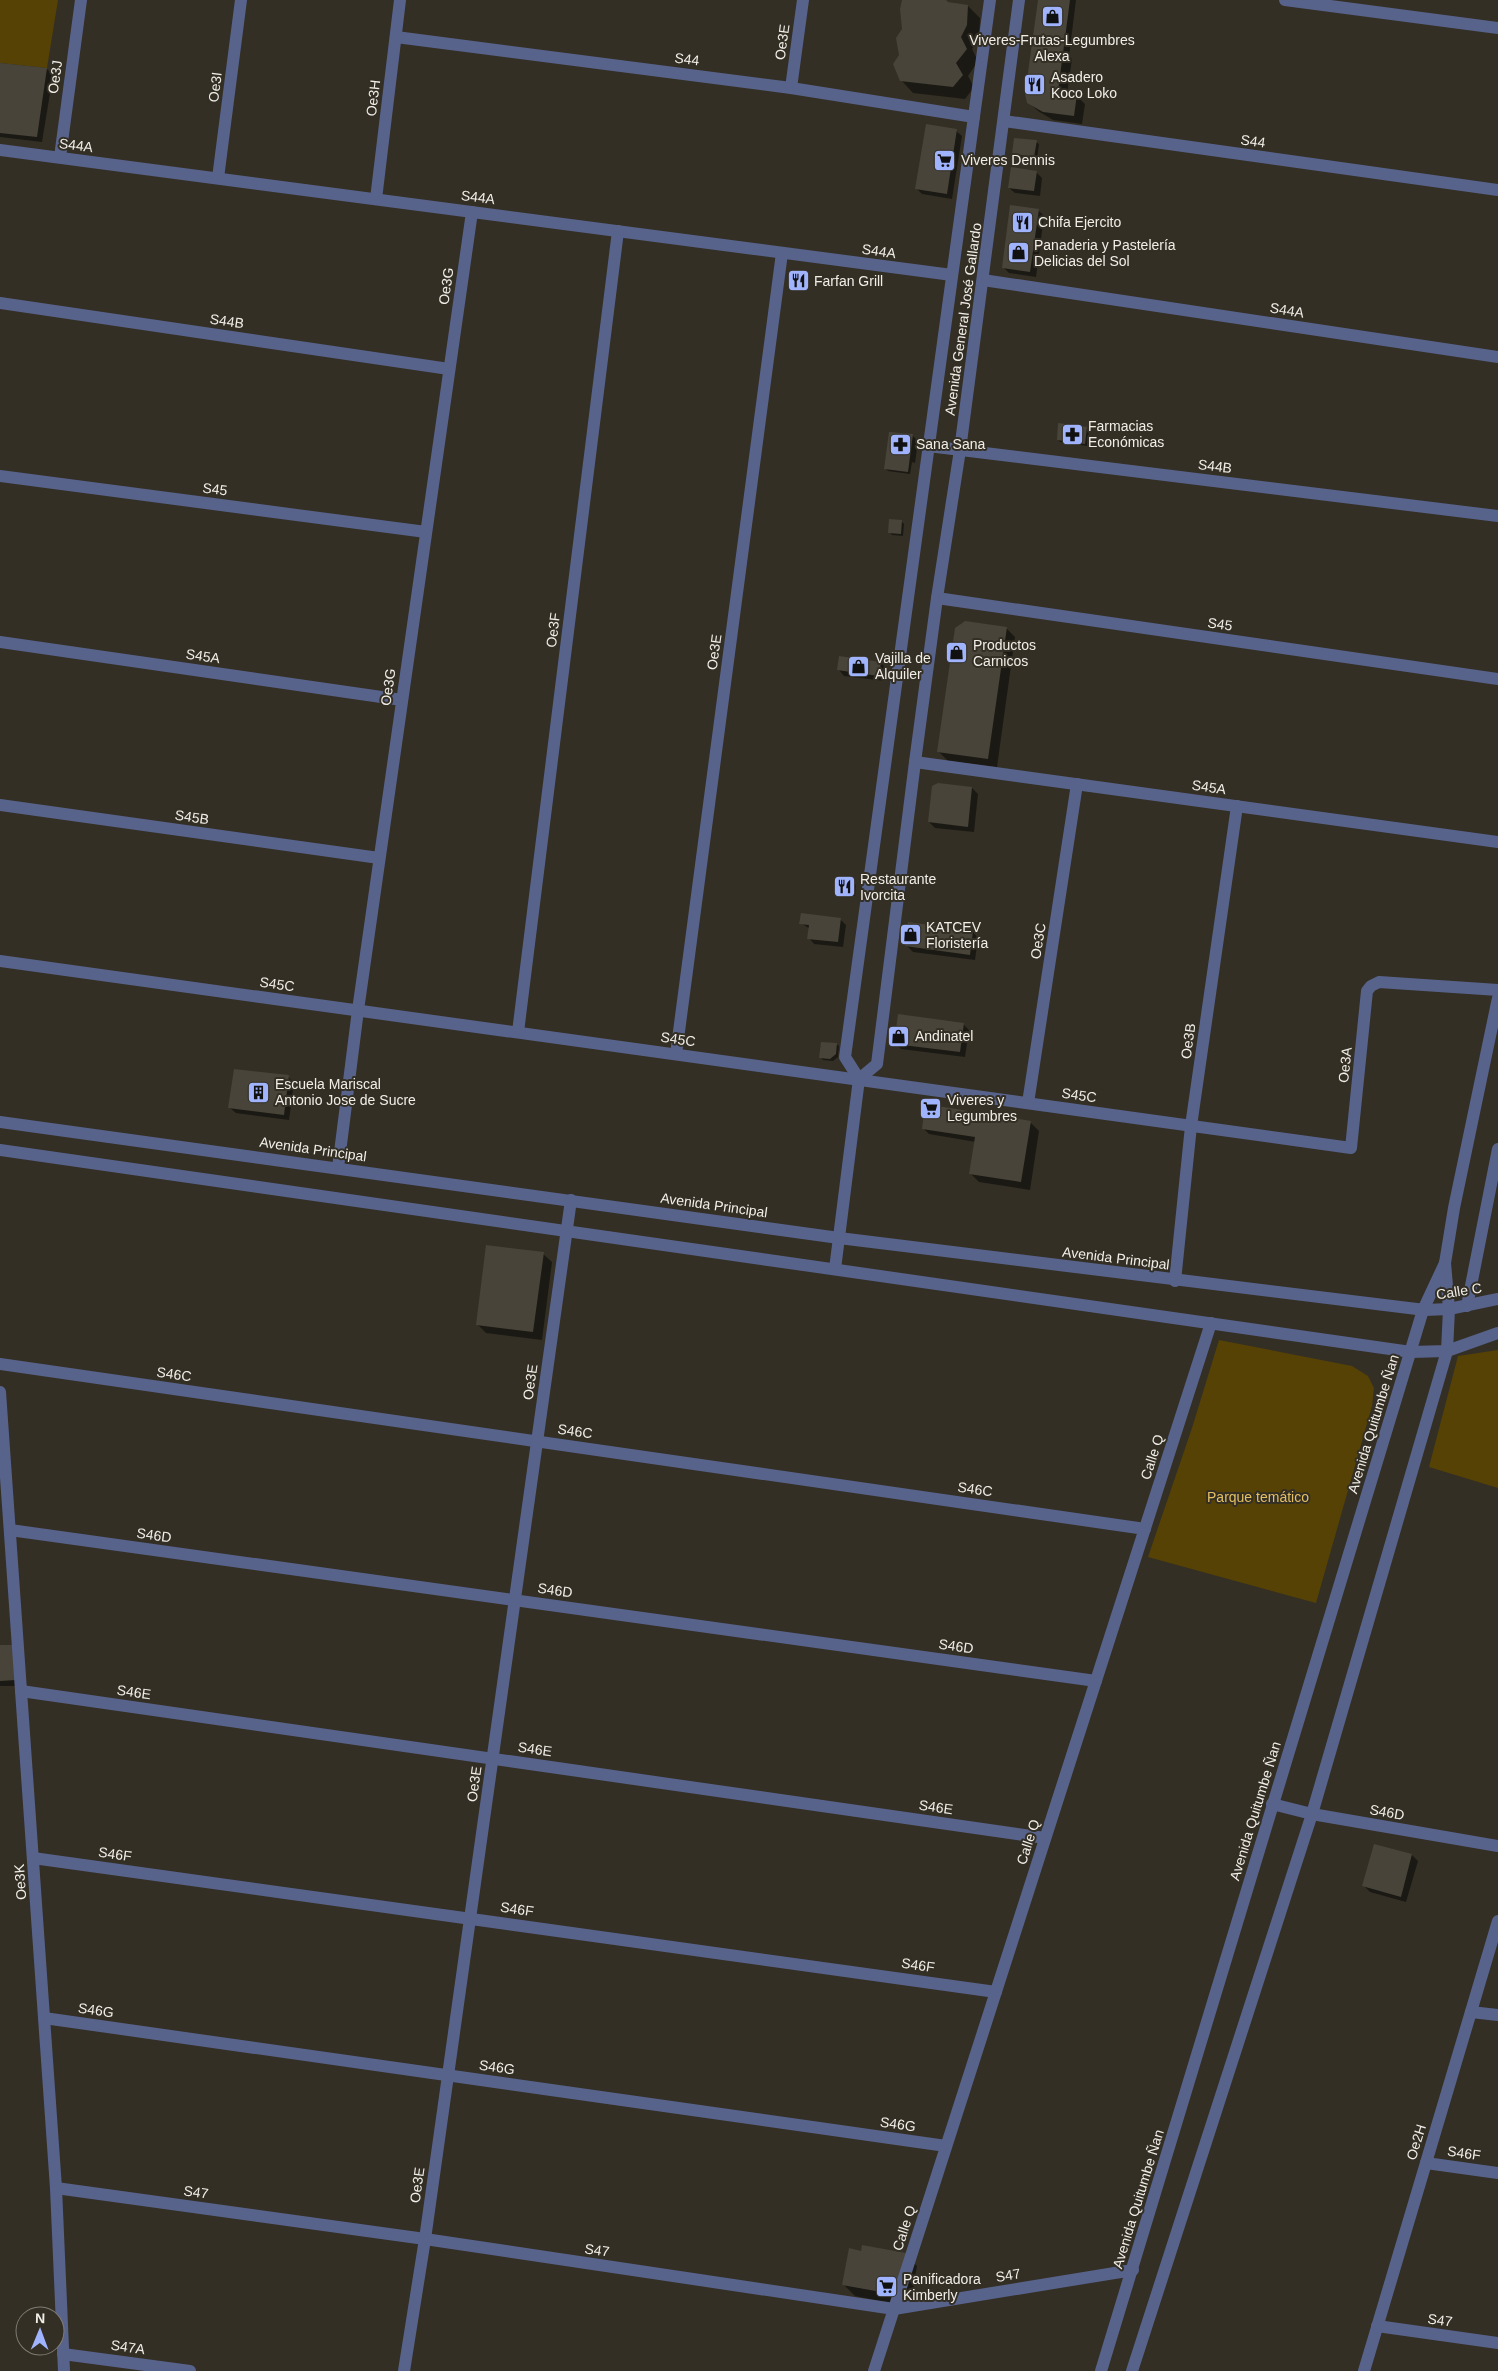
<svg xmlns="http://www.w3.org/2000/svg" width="1498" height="2371" font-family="Arial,sans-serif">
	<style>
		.green { fill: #564205 }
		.shadow { fill: #0007 }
		.building { fill: #484439 }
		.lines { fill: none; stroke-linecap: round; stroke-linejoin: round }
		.minor { stroke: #58638c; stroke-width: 12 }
		.labels { text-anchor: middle; stroke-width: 4; stroke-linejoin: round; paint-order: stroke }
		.poi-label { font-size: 14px; fill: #f1eee8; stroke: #332f25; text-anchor: start }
		.street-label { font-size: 14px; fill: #f1eee8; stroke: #332f25 }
		.park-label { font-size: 14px; fill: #e4bf64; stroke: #332f25 }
	</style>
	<rect width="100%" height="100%" fill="#332f25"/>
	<g class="green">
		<polygon points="0,0 58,0 47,68 0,63"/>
		<polygon points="1219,1340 1352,1366 1368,1376 1374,1388 1372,1406 1316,1603 1148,1557 1192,1428"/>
		<polygon points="1498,1350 1498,1488 1429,1467 1458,1356"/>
	</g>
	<g class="shadow">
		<polygon points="904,0 944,0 948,3 968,6 980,18 979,37 972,49 978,61 968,76 974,87 965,99 913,93 901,80"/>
		<polygon points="1039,0 1076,0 1069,56 1072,59 1067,94 1076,95 1085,104 1082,124 1053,120 1038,111 1028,102"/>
		<polygon points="0,64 47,69 53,75 42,142 0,137"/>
		<polygon points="956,131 962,136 952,199 922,194 916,188"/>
		<polygon points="1036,142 1039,144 1037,159 1016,156 1013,154"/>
		<polygon points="1036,172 1042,178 1040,196 1015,193 1009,188"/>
		<polygon points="1038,210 1044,216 1036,277 1009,273 1003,267"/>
		<polygon points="1059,425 1087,428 1089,431 1087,446 1060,442 1058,440"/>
		<polygon points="912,435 918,441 915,463 912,462 910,474 888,471 886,469"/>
		<polygon points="901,521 904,524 903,536 892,535 889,532"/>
		<polygon points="962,623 1006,628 1015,637 997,767 948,761 939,752 956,629"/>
		<polygon points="840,658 881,663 887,669 885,681 844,676 839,670"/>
		<polygon points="938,785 972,788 978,794 974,832 935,828 929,822"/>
		<polygon points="853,883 856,885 855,896 838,894 835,891"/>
		<polygon points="840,919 846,925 843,947 814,944 809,938 810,929 801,923"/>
		<polygon points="973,932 978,938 975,960 913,952 907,946"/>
		<polygon points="963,1024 969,1030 965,1057 901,1049 896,1044"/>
		<polygon points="836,1044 839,1046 838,1057 833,1061 823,1060 821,1058"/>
		<polygon points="288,1077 294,1082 289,1120 236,1113 230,1108"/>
		<polygon points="1030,1122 1039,1131 1030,1190 979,1182 970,1173 976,1142 929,1134 923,1128"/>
		<polygon points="543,1254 552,1262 542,1340 486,1333 477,1324"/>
		<polygon points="0,1647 21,1686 0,1686"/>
		<polygon points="1375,1845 1412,1855 1418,1861 1406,1902 1370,1892 1364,1886"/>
		<polygon points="862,2252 905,2254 917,2266 910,2307 855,2296 843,2284"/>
	</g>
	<g class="building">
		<polygon points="902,0 946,0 948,2 968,5 967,25 961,37 967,49 956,63 963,75 953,87 900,81 893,64 899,55 896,38 902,29 900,9"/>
		<polygon points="1038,0 1070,0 1058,91 1077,94 1074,116 1043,112 1027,103 1025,94"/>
		<polygon points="0,63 47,68 37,137 0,133"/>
		<polygon points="926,124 957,129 947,194 915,189"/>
		<polygon points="1014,138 1037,140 1034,157 1012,154"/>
		<polygon points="1011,167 1037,171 1034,191 1008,188"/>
		<polygon points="1010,205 1039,209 1030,272 1002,268"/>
		<polygon points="1058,423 1087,427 1085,444 1057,440"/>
		<polygon points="889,432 913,434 908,472 884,469"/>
		<polygon points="889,519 902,520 901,534 888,533"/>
		<polygon points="965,621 1007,627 988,759 937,752 955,628"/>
		<polygon points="839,656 881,662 879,676 837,670"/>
		<polygon points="938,783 972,787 968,827 928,822 932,786"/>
		<polygon points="836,879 854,881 853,894 834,892"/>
		<polygon points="801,913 841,918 838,942 807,939 809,925 799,924"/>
		<polygon points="908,922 973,931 970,955 905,946"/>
		<polygon points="898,1014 964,1023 960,1052 894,1044"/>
		<polygon points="821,1042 837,1043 836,1054 830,1059 819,1058"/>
		<polygon points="234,1069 289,1075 284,1115 228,1108"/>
		<polygon points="925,1104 1031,1121 1021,1182 969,1174 975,1137 922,1129"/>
		<polygon points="486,1245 544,1252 533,1332 476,1325"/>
		<polygon points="0,1645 15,1645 16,1680 0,1681"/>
		<polygon points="1374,1844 1412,1854 1401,1897 1362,1886"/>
		<polygon points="862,2245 906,2253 898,2295 842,2285 849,2248 861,2251"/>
	</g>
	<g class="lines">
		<g class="minor">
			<polyline points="1285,0 1498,28"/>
			<polyline points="396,37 791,88 974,117"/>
			<polyline points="791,88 803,0"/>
			<polyline points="1004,121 1498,190"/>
			<polyline points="0,150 952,275"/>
			<polyline points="60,157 81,0"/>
			<polyline points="218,178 241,0"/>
			<polyline points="376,199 400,0"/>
			<polyline points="983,280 1498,357"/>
			<polyline points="0,303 449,369"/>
			<polyline points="928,446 1498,516"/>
			<polyline points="0,476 426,532"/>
			<polyline points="937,598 1498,679"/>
			<polyline points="0,642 402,700"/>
			<polyline points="915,762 1498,842"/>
			<polyline points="0,805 379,858"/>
			<polyline points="0,961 1351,1148 1367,991 1371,986 1379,982 1498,990"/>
			<polyline points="518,1032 618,231"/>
			<polyline points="676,1054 782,253"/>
			<polyline points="859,1079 877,1064 915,762 937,598 960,450 1019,0"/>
			<polyline points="1028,1103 1077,784"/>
			<polyline points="0,1122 839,1238 1425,1310 1449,1309 1498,1299"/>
			<polyline points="0,1150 1411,1352 1447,1351 1498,1333"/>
			<polyline points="338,1168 358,1010 472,212"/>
			<polyline points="835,1269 859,1079 845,1057 990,0"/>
			<polyline points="1175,1281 1191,1126 1237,806"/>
			<polyline points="1467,1306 1498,1149"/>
			<polyline points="0,1364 1145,1529"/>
			<polyline points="0,1392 56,2188 64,2371"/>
			<polyline points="10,1530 1096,1681"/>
			<polyline points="21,1691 1045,1838"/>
			<polyline points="1272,1804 1312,1814 1498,1846"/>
			<polyline points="33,1858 996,1992"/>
			<polyline points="1471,2012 1498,2015"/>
			<polyline points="44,2018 946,2146"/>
			<polyline points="1426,2163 1498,2173"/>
			<polyline points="56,2188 425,2239 894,2309 1133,2270"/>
			<polyline points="1377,2326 1498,2343"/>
			<polyline points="63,2354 190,2371"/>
			<polyline points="404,2371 425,2239 571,1200"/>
			<polyline points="874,2371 1211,1323"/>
			<polyline points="1101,2371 1423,1310 1445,1263"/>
			<polyline points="1132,2371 1312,1814 1447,1351 1449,1309 1445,1263 1454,1208 1498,998"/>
			<polyline points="1364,2371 1498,1921"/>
		</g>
	</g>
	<defs>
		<symbol id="shop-square" viewBox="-11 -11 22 22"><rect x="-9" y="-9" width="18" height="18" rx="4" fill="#a0b3fd" stroke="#332f25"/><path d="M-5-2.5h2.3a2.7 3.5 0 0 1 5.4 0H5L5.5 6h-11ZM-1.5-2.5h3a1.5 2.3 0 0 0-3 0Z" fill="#111"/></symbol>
		<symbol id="restaurant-square" viewBox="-11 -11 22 22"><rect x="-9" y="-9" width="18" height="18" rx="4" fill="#a0b3fd" stroke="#332f25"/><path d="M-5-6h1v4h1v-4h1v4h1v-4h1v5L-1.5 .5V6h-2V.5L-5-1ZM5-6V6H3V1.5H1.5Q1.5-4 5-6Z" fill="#111"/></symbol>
		<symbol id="supermarket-square" viewBox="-11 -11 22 22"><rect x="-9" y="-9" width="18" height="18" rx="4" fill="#a0b3fd" stroke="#332f25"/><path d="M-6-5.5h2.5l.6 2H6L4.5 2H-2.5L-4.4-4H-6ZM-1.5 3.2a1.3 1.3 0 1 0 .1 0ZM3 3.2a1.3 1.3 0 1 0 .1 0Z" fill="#111"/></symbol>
		<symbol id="pharmacy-square" viewBox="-11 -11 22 22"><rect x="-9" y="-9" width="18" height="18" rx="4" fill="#a0b3fd" stroke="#332f25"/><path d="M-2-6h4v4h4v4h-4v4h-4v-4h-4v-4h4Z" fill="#111"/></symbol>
		<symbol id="building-square" viewBox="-11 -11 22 22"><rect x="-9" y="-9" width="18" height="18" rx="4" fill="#a0b3fd" stroke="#332f25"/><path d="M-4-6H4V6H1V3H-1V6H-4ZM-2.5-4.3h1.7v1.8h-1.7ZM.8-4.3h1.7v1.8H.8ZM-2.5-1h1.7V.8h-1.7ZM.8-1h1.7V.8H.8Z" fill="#111"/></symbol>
	</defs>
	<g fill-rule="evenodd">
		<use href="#shop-square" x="1040" y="4" width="25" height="25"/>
		<use href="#restaurant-square" x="1022" y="72" width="25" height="25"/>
		<use href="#supermarket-square" x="932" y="148" width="25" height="25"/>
		<use href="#restaurant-square" x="1010" y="210" width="25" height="25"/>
		<use href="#shop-square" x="1006" y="240" width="25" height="25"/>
		<use href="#restaurant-square" x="786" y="268" width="25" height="25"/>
		<use href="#pharmacy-square" x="1060" y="422" width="25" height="25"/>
		<use href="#pharmacy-square" x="888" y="432" width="25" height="25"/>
		<use href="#shop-square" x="944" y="640" width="25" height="25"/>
		<use href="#shop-square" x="846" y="654" width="25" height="25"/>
		<use href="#restaurant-square" x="832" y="874" width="25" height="25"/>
		<use href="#shop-square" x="898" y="922" width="25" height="25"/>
		<use href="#shop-square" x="886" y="1024" width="25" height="25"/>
		<use href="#building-square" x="246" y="1080" width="25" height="25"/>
		<use href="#supermarket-square" x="918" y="1096" width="25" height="25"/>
		<use href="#supermarket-square" x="874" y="2274" width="25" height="25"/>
	</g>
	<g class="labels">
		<g class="poi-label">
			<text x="1052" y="45" text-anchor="middle">Viveres-Frutas-Legumbres<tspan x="1052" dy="16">Alexa</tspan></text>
			<text x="1051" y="82">Asadero<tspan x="1051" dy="16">Koco Loko</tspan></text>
			<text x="961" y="165">Viveres Dennis</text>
			<text x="1038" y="227">Chifa Ejercito</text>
			<text x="1034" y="250">Panaderia y Pastelería<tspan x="1034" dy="16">Delicias del Sol</tspan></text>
			<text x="814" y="286">Farfan Grill</text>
			<text x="1088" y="431">Farmacias<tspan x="1088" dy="16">Económicas</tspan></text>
			<text x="916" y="449">Sana Sana</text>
			<text x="973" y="650">Productos<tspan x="973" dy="16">Carnicos</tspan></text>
			<text x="875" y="663">Vajilla de<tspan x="875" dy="16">Alquiler</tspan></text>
			<text x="860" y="884">Restaurante<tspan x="860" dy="16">Ivorcita</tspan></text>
			<text x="926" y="932">KATCEV<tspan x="926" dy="16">Floristería</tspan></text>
			<text x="915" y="1041">Andinatel</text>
			<text x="275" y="1089">Escuela Mariscal<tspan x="275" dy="16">Antonio Jose de Sucre</tspan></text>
			<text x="947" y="1105">Viveres y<tspan x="947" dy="16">Legumbres</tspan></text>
			<text x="903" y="2284">Panificadora<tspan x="903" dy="16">Kimberly</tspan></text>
		</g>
		<g class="street-label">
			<text transform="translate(782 42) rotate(-82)" y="5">Oe3E</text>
			<text transform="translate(687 59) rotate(7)" y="5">S44</text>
			<text transform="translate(55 77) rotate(-82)" y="5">Oe3J</text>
			<text transform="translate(215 87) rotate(-83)" y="5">Oe3I</text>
			<text transform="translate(373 98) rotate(-83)" y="5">Oe3H</text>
			<text transform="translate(1253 141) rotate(8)" y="5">S44</text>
			<text transform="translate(76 145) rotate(7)" y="5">S44A</text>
			<text transform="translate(478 197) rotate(7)" y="5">S44A</text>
			<text transform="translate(879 251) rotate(8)" y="5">S44A</text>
			<text transform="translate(446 286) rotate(-82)" y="5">Oe3G</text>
			<text transform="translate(1287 310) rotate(9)" y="5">S44A</text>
			<text transform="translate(963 319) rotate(-82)" y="5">Avenida General José Gallardo</text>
			<text transform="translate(227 321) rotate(8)" y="5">S44B</text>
			<text transform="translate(1215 466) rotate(7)" y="5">S44B</text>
			<text transform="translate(215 489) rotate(7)" y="5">S45</text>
			<text transform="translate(1220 624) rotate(8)" y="5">S45</text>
			<text transform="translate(553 630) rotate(-83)" y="5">Oe3F</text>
			<text transform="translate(714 652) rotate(-82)" y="5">Oe3E</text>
			<text transform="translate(203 656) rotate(8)" y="5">S45A</text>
			<text transform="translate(388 687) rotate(-82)" y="5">Oe3G</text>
			<text transform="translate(1209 787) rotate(8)" y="5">S45A</text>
			<text transform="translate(192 817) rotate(8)" y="5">S45B</text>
			<text transform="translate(1038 941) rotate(-81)" y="5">Oe3C</text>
			<text transform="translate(277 984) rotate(8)" y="5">S45C</text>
			<text transform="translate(678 1039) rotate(8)" y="5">S45C</text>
			<text transform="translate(1188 1041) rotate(-82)" y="5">Oe3B</text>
			<text transform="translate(1345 1065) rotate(-84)" y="5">Oe3A</text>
			<text transform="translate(1079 1095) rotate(8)" y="5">S45C</text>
			<text transform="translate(313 1149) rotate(8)" y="5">Avenida Principal</text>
			<text transform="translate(714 1205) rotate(8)" y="5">Avenida Principal</text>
			<text transform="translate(1116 1258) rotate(7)" y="5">Avenida Principal</text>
			<text transform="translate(1459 1291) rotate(-9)" y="5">Calle C</text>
			<text transform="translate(174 1374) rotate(8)" y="5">S46C</text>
			<text transform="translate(530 1382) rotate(-82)" y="5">Oe3E</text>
			<text transform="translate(1373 1424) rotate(-73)" y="5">Avenida Quitumbe Ñan</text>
			<text transform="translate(575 1431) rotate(8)" y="5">S46C</text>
			<text transform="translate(1152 1457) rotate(-72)" y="5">Calle Q</text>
			<text transform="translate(975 1489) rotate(8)" y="5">S46C</text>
			<text transform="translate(154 1535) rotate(8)" y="5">S46D</text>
			<text transform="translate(555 1590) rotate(8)" y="5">S46D</text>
			<text transform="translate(956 1646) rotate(8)" y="5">S46D</text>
			<text transform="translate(134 1692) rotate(8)" y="5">S46E</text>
			<text transform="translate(535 1749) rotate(8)" y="5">S46E</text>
			<text transform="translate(474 1784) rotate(-82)" y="5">Oe3E</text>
			<text transform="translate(936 1807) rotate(8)" y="5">S46E</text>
			<text transform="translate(1255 1811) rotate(-73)" y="5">Avenida Quitumbe Ñan</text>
			<text transform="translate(1387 1812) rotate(10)" y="5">S46D</text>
			<text transform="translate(1028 1842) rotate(-72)" y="5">Calle Q</text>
			<text transform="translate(115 1854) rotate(8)" y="5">S46F</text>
			<text transform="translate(20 1882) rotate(-94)" y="5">Oe3K</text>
			<text transform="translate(517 1909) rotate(8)" y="5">S46F</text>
			<text transform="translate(918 1965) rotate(8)" y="5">S46F</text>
			<text transform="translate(96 2010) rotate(8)" y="5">S46G</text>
			<text transform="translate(497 2067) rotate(8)" y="5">S46G</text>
			<text transform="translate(898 2124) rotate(8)" y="5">S46G</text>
			<text transform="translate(1416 2142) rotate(-73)" y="5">Oe2H</text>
			<text transform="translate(1464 2153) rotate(8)" y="5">S46F</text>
			<text transform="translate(417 2185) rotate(-82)" y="5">Oe3E</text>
			<text transform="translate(196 2192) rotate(8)" y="5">S47</text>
			<text transform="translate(1138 2199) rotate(-73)" y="5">Avenida Quitumbe Ñan</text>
			<text transform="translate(904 2228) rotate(-72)" y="5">Calle Q</text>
			<text transform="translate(597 2250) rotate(8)" y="5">S47</text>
			<text transform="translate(1008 2275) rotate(-9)" y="5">S47</text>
			<text transform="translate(1440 2320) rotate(8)" y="5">S47</text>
			<text transform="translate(128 2347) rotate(8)" y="5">S47A</text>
		</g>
		<g class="park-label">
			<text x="1258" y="1502">Parque temático</text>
		</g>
	</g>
	<g transform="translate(40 2331) rotate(1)"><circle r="24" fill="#332f25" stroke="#7f7b73"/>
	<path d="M0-4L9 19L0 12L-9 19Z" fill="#a0b3fd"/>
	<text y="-8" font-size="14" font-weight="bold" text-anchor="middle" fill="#f1eee8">N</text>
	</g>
</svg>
